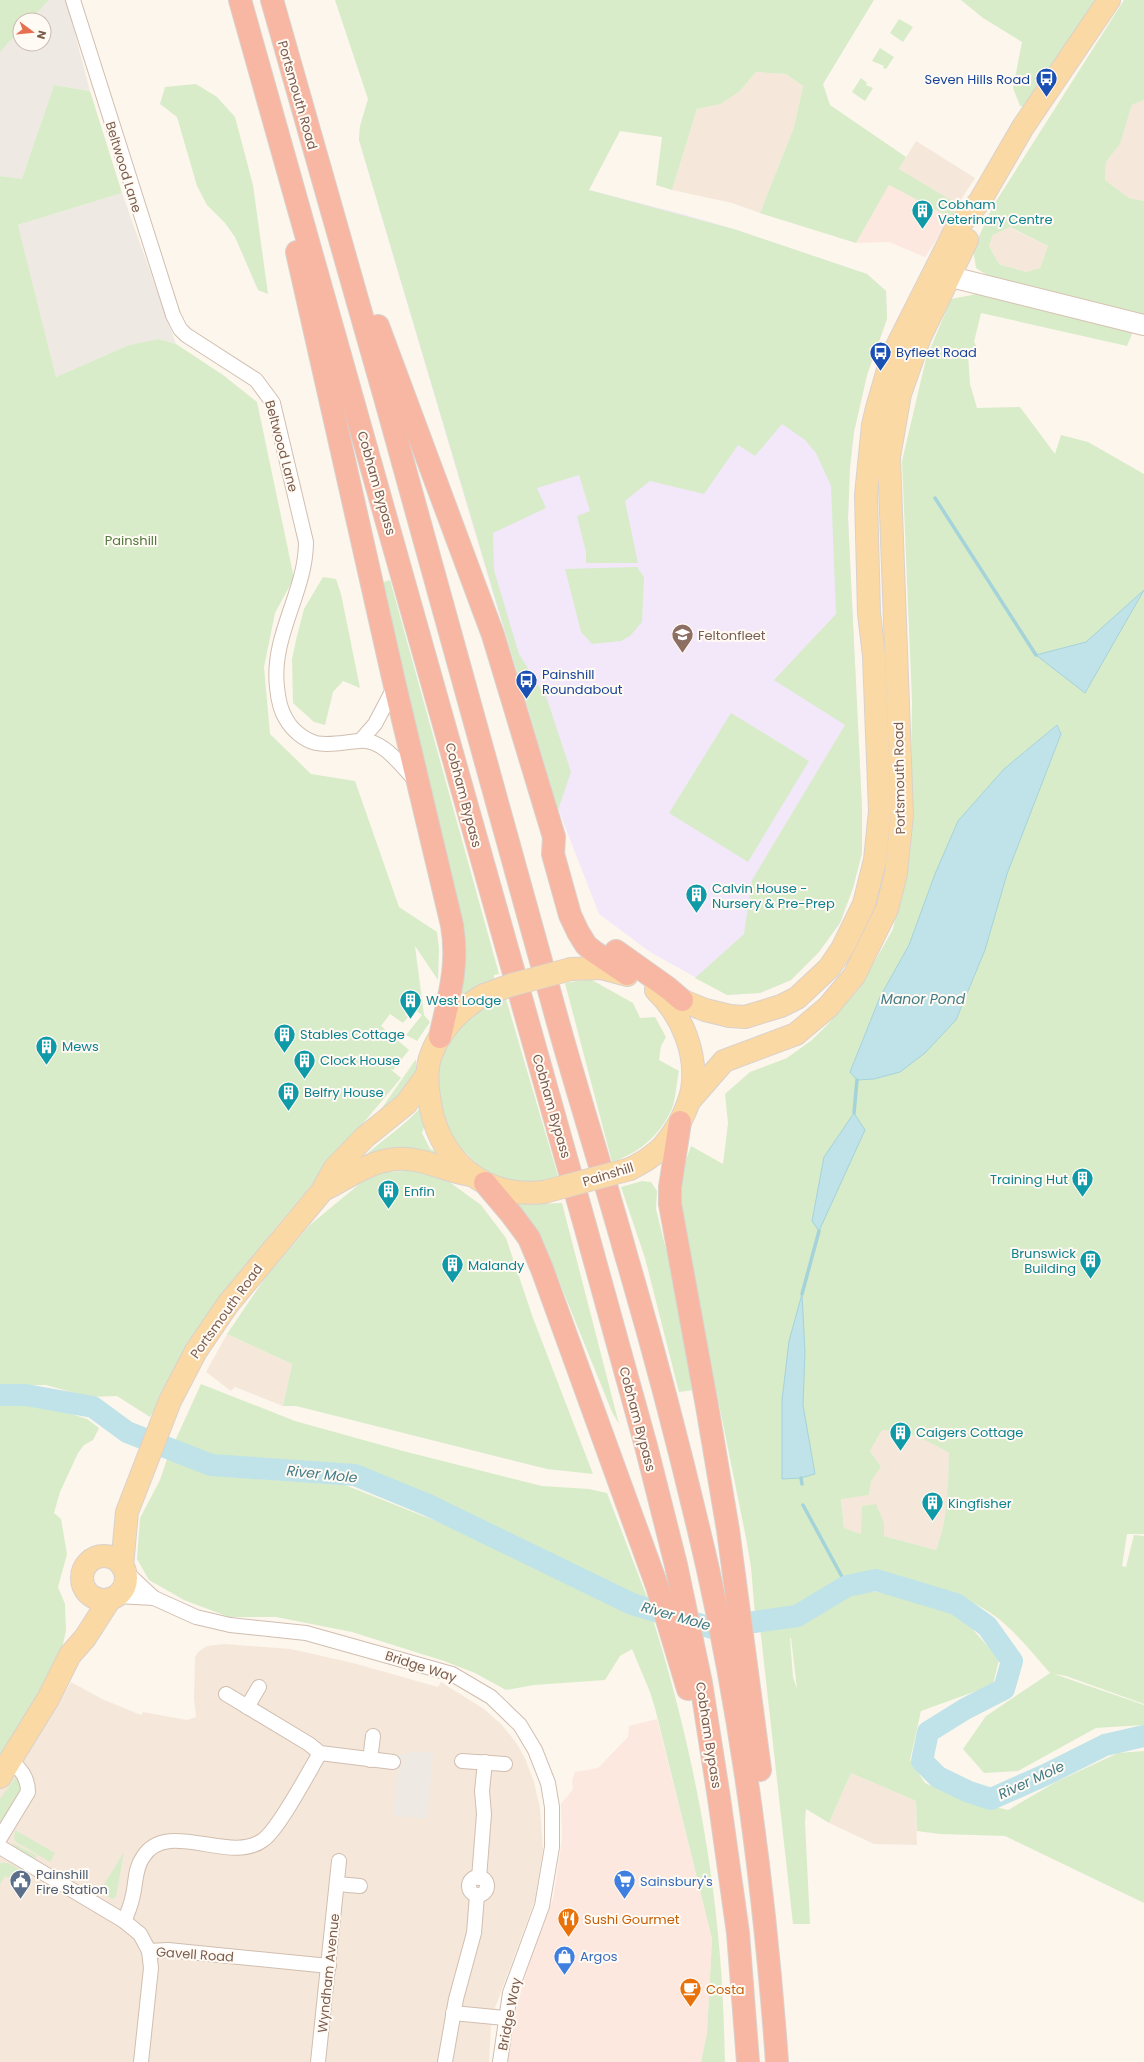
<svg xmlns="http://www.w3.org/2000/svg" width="1144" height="2062" font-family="Poppins,sans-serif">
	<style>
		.residential { fill: #f5e8da }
		.commercial { fill: #fde8e0 }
		.industrial { fill: #efe9e4 }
		.education { fill: #f3e8fa }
		.green { fill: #d8ecc9; fill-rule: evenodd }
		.water { fill: #bfe3e8; stroke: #a5d3da }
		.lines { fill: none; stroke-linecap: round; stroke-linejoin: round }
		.stream { stroke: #a5d3da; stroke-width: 3.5 }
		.river { stroke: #bfe3e8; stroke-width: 22 }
		.street-casing { stroke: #d1beb0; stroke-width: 16 }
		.secondary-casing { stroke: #d6c0b0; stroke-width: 22 }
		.primary-casing { stroke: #dad1cd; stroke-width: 24 }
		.highway-casing { stroke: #dad1cd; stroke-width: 24 }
		.street { stroke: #fff; stroke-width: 14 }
		.secondary { stroke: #fff; stroke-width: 20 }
		.primary { stroke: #fbd9a5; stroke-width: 22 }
		.highway { stroke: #f7b7a3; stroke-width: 22 }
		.primary-bridge-casing { stroke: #dad1cd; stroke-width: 24; stroke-linecap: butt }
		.primary-bridge { stroke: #fbd9a5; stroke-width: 22 }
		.labels { text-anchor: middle; stroke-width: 4; stroke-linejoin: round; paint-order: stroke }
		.transit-label { font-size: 13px; fill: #164399; stroke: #fffaf3; text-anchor: start }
		.street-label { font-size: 13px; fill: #7a5c4d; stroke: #fffaf3 }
		.culture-label { font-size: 13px; fill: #0d838f; stroke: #fffaf3; text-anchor: start }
		.park-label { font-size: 13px; fill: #537a41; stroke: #fffaf3 }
		.education-label { font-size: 13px; fill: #785e54; stroke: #fffaf3; text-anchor: start }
		.service-label { font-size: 13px; fill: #4e5e75; stroke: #fffaf3; text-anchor: start }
		.shop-label { font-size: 13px; fill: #366cbe; stroke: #fffaf3; text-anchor: start }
		.food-label { font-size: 13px; fill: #c56008; stroke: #fffaf3; text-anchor: start }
		.water-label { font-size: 14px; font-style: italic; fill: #437c86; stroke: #fffaf3 }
	</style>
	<rect width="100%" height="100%" fill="#fdf6ec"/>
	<g class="residential">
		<polygon points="756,72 786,74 803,86 794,127 760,213 732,203 672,190 697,109 721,104 740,91"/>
		<polygon points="1144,100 1144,201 1129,198 1105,180 1106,162 1120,144 1132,105"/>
		<polygon points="916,141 975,178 958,204 899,169"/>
		<polygon points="1009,227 1048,246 1040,268 1026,272 999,264 989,246 993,235"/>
		<polygon points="227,1334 292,1364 283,1406 235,1387 231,1391 206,1372"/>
		<polygon points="882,1430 900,1431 929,1441 949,1453 948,1500 941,1536 936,1550 884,1536 884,1523 862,1523 861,1534 844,1528 841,1498 869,1495 871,1481 881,1467 870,1451"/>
		<polygon points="224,1644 291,1649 353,1663 438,1687 441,1682 484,1709 501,1724 515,1741 525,1758 534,1782 540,1808 543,1849 535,1900 495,2008 491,2027 489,2062 0,2062 0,1772 10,1781 71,1682 102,1699 141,1715 143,1712 187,1720 196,1717 194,1699 195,1657 198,1652 207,1646"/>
		<polygon points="851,1773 916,1801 917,1845 874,1844 829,1823"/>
	</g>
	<g class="commercial">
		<polygon points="889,185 951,218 925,257 889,242 856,243"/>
		<polygon points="657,1719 712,1939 707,2033 701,2062 508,2062 514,2017 531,1955 553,1899 562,1839 561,1804 573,1789 572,1781 575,1772 598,1768 628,1737 629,1726"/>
	</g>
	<g class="industrial">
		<polygon points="49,0 66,0 90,91 54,85 22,180 0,176 0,52 20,30 20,44 44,44 44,20 30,20"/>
		<polygon points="122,193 176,344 159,339 129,345 56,377 18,225"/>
		<polygon points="409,1751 433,1753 427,1819 393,1816 399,1754 408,1755"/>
	</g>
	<polygon class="education" points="360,126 374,134 686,215 737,230 867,274 886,291 887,319 867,375 854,432 850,467 848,518 862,808 862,853 853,888 840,923 819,952 791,980 760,993 727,995 650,952 599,914 552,793 359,140"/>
	<g class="green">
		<polygon points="0,0 49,0 30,20 20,20 20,30 0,52"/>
		<polygon points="335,0 874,0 823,84 830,105 906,157 899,169 958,204 951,218 889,185 856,243 760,213 794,127 803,86 786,74 756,72 740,91 721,104 697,109 672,190 656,185 662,137 620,131 589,190 737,230 867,274 886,291 887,319 867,375 854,432 850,467 848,518 862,808 862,853 853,888 840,923 819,952 791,980 760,993 727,995 695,978 744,934 752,880 845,725 774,680 836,614 831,486 816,453 805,440 782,424 755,456 738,445 704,494 650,481 625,501 638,563 586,563 586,552 577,516 590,511 579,475 537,488 546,508 493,533 494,570 519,654 547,699 571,772 558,810 359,140 360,126 368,99"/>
		<polygon points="961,0 1095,0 1027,106 1020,106 1013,88 1022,42 983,18"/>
		<path d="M1124,0H1144V100L1132,105L1120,144L1106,162L1105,180L1129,198L1144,201V323L1055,301L987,275L976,268L973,249L993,206ZM1010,227L1048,246L1040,268L1026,272L999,264L989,246L993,235Z"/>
		<polygon points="899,19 913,27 903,42 890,33"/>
		<polygon points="880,48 894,57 886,69 883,68 884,66 872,61"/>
		<polygon points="861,78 867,83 866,85 873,88 865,101 852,92"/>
		<polygon points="196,84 217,97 235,117 253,185 268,294 258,290 235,237 225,223 207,205 197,186 177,117 160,104 165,87"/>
		<polygon points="54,85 90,91 122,193 18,225 56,377 129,345 159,339 176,344 223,375 257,402 294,578 275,613 264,667 270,734 311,774 355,781 399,907 437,932 439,949 438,980 415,946 424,1015 430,1022 417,1041 406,1035 422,1015 413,1008 405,1015 408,1017 403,1023 390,1014 381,1026 409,1050 393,1070 389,1068 401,1078 272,1232 239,1276 150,1417 117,1396 89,1397 46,1385 0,1385 0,176 22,179"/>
		<path d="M987,292L1134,329L1127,346L981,313L974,342L977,347L975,354L968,355L970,384L977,408L1020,407L1055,454L1061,435L1088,442L1144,474V1534H1127L1122,1566L1126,1567L1134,1535L1144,1536V1704L1066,1676L1054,1674L1144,1705V1725L1096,1728L1018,1771L984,1773L963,1749L986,1716L1050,1673C1033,1654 1016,1632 995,1616C959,1590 890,1570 845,1579C826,1583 814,1601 797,1609C788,1614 765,1614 755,1615L751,1567L746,1538L698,1300L680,1226L681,1174L691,1146L723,1164L728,1123L725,1094L750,1072L787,1058L812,1040L828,1024L859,989L893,929L910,848L912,701L902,461L926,359L951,299ZM1057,725L1061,734L1007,874L985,950L956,1020L900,1072L874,1079L858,1080L850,1072L880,997L909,945L935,874L1004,769ZM882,1430C908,1431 927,1440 949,1453C948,1486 948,1519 936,1550L884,1536V1523L876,1504L862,1506L861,1534L844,1528L841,1499L869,1495L871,1481L881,1467L870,1451Z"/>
		<polygon points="637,567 644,577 642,622 630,636 621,641 592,644 581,632 565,569"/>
		<polygon points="323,577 336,579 341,594 360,688 343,681 333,692 325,725 314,722 293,703 292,659 296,640 304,609"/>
		<polygon points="390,580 499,974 494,975 494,980 460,1001 458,992 463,981 463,941 381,583"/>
		<polygon points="731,713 809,761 748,862 669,813"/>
		<path d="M590,979L633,1003L640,1018L655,1017L666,1037L661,1046L659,1060L679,1071C676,1084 676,1102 670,1113C657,1138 638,1153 612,1162L565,983Z"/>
		<polygon points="506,999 558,1176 542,1181 510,1183 479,1166 448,1135 437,1097 439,1059 453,1031 485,1005"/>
		<polygon points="416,1059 416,1073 410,1086 375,1118"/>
		<path d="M424,1103L427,1119L422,1133L430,1149L441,1153L448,1164L358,1163C378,1141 406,1127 424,1103Z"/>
		<polygon points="420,1170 444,1178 481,1205 506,1238 533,1318 593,1474 547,1469 296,1406 283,1406 292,1364 227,1334 267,1275 310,1225 363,1181 386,1172"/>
		<polygon points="642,1181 651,1182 657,1191 656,1209 674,1282 694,1390 679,1392 645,1258 621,1187"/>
		<polygon points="507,1200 534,1204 562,1203 619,1424 612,1412 542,1239"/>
		<polygon points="201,1384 295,1421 403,1451 542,1486 589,1489 607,1493 648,1600 633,1596 408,1486 349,1466 214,1457 175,1441"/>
		<polygon points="0,1401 44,1405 87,1419 99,1428 93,1440 84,1445 78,1453 60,1492 54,1513 61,1519 67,1554 58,1587 65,1604 66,1631 58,1665 0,1760"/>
		<path d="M168,1456L216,1476L345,1485L456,1529L618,1606L653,1620C687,1727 711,1844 720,1956C723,1991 724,2027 725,2062H701L707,2033L712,1939L655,1708L650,1692L632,1649L620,1656L605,1680L534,1685L506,1690L475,1673L444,1661L352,1632L276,1617H229L184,1600L149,1580L137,1559L140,1518L160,1480Z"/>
		<path d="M888,1591L960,1615L999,1659L993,1685L921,1711L910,1760L925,1783L961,1799L1008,1810L1056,1782L1118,1753L1144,1751V1903L1005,1836L940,1834L917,1831L916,1801L851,1773L829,1823L806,1809L805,1822L810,1924H793L760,1627L789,1624L814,1614L851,1593ZM790,1638H791L797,1689L793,1677Z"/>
		<polygon points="17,1775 24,1790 0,1830 0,1799"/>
		<polygon points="15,1830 55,1853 50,1862 16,1842 14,1838"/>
		<polygon points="12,1843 36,1855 36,1857 34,1860 14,1847"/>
		<polygon points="124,1852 116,1897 112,1899 100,1891"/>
		<polygon points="0,1863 8,1863 23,1871 17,1882 5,1876 0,1884"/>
	</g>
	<g class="water">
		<polygon points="1144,590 1085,693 1036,655 1086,642"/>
		<polygon points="1057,725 1061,734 1007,874 985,950 956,1020 925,1053 900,1072 874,1079 857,1080 850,1072 880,997 909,945 935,874 958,821 1004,769"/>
		<polygon points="854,1113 865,1130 819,1231 812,1221 824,1157"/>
		<polygon points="802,1294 805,1352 803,1405 815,1474 801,1478 782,1479 782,1400 789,1341"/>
	</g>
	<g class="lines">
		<g class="stream">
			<polyline points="935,498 1036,655"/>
			<polyline points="854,1113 857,1080"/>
			<polyline points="802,1294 819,1231"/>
			<polyline points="801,1478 802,1484"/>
			<polyline points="803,1505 847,1586"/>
		</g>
		<polyline class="river" points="0,1395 26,1395 93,1407 127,1432 211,1465 355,1475 428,1505 632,1604 712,1628 797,1616 847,1586 876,1580 956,1604 987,1626 1012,1661 1004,1689 965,1709 928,1732 922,1761 938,1777 969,1792 991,1799 1045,1775 1105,1745 1144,1736"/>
		<defs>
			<g id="street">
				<path d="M73,0L173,315L180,329L186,335L256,380L273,403L306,542C306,592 271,635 277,687C278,698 280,710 286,719C292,730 304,740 316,743C330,746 345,742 359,741C383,738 401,766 416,781"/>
				<polyline points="361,740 375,724 395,686"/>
				<polyline points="125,1571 154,1598 196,1617 230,1625 306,1633 452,1674 491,1697 520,1725 535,1750 548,1783 552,1807 552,1847 542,1906 510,1993 500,2062"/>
				<polyline points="116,1596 154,1598"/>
				<polyline points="226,1694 309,1744 320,1753 393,1762"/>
				<polyline points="247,1707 259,1687"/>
				<polyline points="370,1760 373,1736"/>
				<polyline points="462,1761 505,1764"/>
				<path d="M0,1838L28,1792C28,1778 21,1769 10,1760"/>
				<polyline points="0,1847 124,1921 140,1934 149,1951 168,1950 329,1966"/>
				<circle cx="478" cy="1886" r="9"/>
				<polyline points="479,1878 484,1814 482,1791 485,1762"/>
				<polyline points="337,1884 360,1886"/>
				<path d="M124,1921C128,1913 131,1904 133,1895C136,1882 135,1868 143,1857C167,1818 230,1865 263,1840C279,1829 308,1773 320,1753"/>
				<polyline points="453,2013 505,2018"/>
				<polyline points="141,2062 151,1968 149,1951"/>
				<polyline points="318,2062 339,1861"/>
				<polyline points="445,2062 456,1999 474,1933 477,1895"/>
			</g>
			<polyline id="secondary" points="935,273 1144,325"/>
			<g id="primary">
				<polyline points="571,969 601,968 627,975"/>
				<polyline points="664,993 705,1010 730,1016 745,1017 781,1006 797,998 829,968 842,949 864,904 875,860 880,811 874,656 869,613 866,495 873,425 877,408 892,356 956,229 980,201 1023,127 1109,0"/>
				<path d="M484,995C461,1008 440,1030 431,1055C426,1068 427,1084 429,1097C437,1158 481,1199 544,1192"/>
				<polyline points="690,1100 724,1061 796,1034 828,1007 854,976 887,909 896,873 902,815 889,457 900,394 920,337 967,240"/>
				<path d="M630,1169C638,1165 646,1161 653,1155C665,1147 673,1134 680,1122C685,1112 690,1101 692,1090C698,1054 682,1015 656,990"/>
				<path d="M323,1190C354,1175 381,1151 420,1161C437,1165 452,1172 470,1175"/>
				<circle cx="104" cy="1578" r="22"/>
				<polyline points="122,1566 127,1512 170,1401 196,1351 228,1304 322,1191 335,1168 365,1137 406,1104 427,1075"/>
				<polyline points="0,1777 48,1699 70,1655 85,1638 110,1599"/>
			</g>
			<g id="highway">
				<polyline points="240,0 586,1229 646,1446 676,1565 701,1683 719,1798 738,1933 748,2062"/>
				<path d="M272,0C309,134 349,267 386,401C442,607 499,813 557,1019C579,1098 604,1176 626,1255C656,1357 683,1461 707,1565C744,1729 765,1895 777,2062"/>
				<path d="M297,252L395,686L452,925C459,966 449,996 440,1037"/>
				<polyline points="378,326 493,635 554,837 553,854 570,915 578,932 586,945 593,951 627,974"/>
				<polyline points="616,951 668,988 682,1000"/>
				<polyline points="680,1122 670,1187 670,1204 707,1406 728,1530 760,1770"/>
				<polyline points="485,1183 512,1215 529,1238 542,1269 657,1586 688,1689"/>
			</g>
		</defs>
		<use href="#street" class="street-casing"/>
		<use href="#secondary" class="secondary-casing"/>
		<use href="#primary" class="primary-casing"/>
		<use href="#highway" class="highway-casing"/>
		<use href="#street" class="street"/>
		<use href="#secondary" class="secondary"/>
		<use href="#primary" class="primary"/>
		<use href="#highway" class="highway"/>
		<defs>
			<g id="primary-bridge">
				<polyline points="484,995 511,985 571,969"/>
				<polyline points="544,1192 630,1169"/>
			</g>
		</defs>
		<use href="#primary-bridge" class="primary-bridge-casing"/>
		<use href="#primary-bridge" class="primary-bridge"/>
	</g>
	<defs>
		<symbol id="bus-pin" viewBox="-11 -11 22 30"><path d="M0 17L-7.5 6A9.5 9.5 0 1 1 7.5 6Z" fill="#1a4fb4" stroke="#fffaf3"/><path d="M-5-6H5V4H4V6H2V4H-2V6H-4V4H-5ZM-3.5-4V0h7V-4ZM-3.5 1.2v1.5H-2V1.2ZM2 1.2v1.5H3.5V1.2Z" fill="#fff"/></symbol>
		<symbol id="building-pin" viewBox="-11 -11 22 30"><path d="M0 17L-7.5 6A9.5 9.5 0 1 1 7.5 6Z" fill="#0f9aa8" stroke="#fffaf3"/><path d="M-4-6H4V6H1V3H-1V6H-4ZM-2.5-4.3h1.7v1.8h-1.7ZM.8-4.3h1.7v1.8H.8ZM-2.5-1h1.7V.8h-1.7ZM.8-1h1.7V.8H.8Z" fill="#fff"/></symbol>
		<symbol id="school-pin" viewBox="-11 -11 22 30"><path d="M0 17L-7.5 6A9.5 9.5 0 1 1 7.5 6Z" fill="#8d6e63" stroke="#fffaf3"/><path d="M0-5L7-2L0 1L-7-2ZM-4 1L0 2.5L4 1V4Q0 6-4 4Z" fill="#fff"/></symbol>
		<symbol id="civic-pin" viewBox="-11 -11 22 30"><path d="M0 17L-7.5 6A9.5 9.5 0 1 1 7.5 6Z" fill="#5c6f8a" stroke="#fffaf3"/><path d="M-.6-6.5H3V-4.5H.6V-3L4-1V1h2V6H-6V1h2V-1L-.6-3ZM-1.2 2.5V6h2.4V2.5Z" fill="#fff"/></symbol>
		<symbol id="supermarket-pin" viewBox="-11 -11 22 30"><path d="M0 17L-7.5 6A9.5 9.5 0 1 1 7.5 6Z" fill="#3f7fe0" stroke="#fffaf3"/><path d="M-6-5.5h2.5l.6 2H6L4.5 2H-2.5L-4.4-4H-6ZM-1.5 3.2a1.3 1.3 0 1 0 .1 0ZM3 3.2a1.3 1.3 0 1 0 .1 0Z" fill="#fff"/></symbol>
		<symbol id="restaurant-pin" viewBox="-11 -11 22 30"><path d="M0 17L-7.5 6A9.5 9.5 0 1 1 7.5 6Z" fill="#e8710a" stroke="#fffaf3"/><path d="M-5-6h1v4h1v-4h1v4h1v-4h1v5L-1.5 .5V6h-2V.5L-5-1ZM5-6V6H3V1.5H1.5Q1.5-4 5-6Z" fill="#fff"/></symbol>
		<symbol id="shop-pin" viewBox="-11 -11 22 30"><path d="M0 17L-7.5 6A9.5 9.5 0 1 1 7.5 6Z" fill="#3f7fe0" stroke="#fffaf3"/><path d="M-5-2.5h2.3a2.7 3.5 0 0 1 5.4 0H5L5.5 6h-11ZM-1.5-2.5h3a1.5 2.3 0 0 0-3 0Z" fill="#fff"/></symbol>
		<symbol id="cafe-pin" viewBox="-11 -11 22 30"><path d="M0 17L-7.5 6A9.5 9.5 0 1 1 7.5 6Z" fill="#e8710a" stroke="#fffaf3"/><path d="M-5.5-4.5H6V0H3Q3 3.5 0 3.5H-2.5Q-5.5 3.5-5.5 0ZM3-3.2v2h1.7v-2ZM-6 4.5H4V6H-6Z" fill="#fff"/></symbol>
	</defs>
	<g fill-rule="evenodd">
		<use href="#bus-pin" x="1034" y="66" width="25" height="34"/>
		<use href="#building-pin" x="910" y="198" width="25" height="34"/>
		<use href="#bus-pin" x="868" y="340" width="25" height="34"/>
		<use href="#school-pin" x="670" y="622" width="25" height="34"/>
		<use href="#bus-pin" x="514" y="668" width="25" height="34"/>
		<use href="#building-pin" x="684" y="882" width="25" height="34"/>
		<use href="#building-pin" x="398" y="988" width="25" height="34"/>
		<use href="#building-pin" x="272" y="1022" width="25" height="34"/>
		<use href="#building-pin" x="34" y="1034" width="25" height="34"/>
		<use href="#building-pin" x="292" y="1048" width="25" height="34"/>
		<use href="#building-pin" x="276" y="1080" width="25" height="34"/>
		<use href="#building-pin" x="1070" y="1166" width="25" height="34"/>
		<use href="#building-pin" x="376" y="1178" width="25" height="34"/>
		<use href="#building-pin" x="1078" y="1248" width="25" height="34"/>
		<use href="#building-pin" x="440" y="1252" width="25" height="34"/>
		<use href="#building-pin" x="888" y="1420" width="25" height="34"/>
		<use href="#building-pin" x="920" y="1490" width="25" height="34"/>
		<use href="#civic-pin" x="8" y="1868" width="25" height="34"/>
		<use href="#supermarket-pin" x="612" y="1868" width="25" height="34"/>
		<use href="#restaurant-pin" x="556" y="1906" width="25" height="34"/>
		<use href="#shop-pin" x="552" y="1944" width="25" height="34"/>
		<use href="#cafe-pin" x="678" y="1976" width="25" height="34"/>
	</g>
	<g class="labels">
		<g class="transit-label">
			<text x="1030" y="84" text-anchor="end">Seven Hills Road</text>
			<text x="896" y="357">Byfleet Road</text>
			<text x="542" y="679">Painshill<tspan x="542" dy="15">Roundabout</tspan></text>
		</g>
		<g class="street-label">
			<text transform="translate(298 95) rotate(74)" y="5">Portsmouth Road</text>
			<text transform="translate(124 167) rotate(73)" y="5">Beltwood Lane</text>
			<text transform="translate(282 446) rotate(75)" y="5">Beltwood Lane</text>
			<text transform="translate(377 483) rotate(74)" y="5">Cobham Bypass</text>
			<text transform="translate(899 778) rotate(-91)" y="5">Portsmouth Road</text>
			<text transform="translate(464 795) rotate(75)" y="5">Cobham Bypass</text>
			<text transform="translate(552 1106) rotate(74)" y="5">Cobham Bypass</text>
			<text transform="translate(608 1174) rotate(-17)" y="5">Painshill</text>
			<text transform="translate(226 1311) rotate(-54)" y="5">Portsmouth Road</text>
			<text transform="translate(638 1419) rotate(75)" y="5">Cobham Bypass</text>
			<text transform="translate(421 1666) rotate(18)" y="5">Bridge Way</text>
			<text transform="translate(709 1735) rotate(81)" y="5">Cobham Bypass</text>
			<text transform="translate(195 1954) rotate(4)" y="5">Gavell Road</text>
			<text transform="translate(328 1973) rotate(-84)" y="5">Wyndham Avenue</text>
			<text transform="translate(509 2014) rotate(-79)" y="5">Bridge Way</text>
		</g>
		<g class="culture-label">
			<text x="938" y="209">Cobham<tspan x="938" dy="15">Veterinary Centre</tspan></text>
			<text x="712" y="893">Calvin House -<tspan x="712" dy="15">Nursery &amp; Pre-Prep</tspan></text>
			<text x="426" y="1005">West Lodge</text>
			<text x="300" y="1039">Stables Cottage</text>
			<text x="62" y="1051">Mews</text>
			<text x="320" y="1065">Clock House</text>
			<text x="304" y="1097">Belfry House</text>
			<text x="1068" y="1184" text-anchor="end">Training Hut</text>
			<text x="404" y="1196">Enfin</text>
			<text x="1076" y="1258" text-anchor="end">Brunswick<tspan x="1076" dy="15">Building</tspan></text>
			<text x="468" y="1270">Malandy</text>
			<text x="916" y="1437">Caigers Cottage</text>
			<text x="948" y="1508">Kingfisher</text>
		</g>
		<g class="park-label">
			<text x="131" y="545">Painshill</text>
		</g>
		<g class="education-label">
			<text x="698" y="640">Feltonfleet</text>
		</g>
		<g class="service-label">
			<text x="36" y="1879">Painshill<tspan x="36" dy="15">Fire Station</tspan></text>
		</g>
		<g class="shop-label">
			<text x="640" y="1886">Sainsbury's</text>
			<text x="580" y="1961">Argos</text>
		</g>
		<g class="food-label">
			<text x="584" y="1924">Sushi Gourmet</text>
			<text x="706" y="1994">Costa</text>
		</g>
		<g class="water-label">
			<text x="923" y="1004">Manor Pond</text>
			<text transform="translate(322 1474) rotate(6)" y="5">River Mole</text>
			<text transform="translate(676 1616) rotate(16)" y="5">River Mole</text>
			<text transform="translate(1031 1780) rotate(-25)" y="5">River Mole</text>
		</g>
	</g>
	<g transform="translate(32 32) rotate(106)"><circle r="19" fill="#fffaf3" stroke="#cabbb1"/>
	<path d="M0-3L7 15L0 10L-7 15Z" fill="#e76f51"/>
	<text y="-6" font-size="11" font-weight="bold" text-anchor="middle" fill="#7a5c4d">N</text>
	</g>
</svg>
